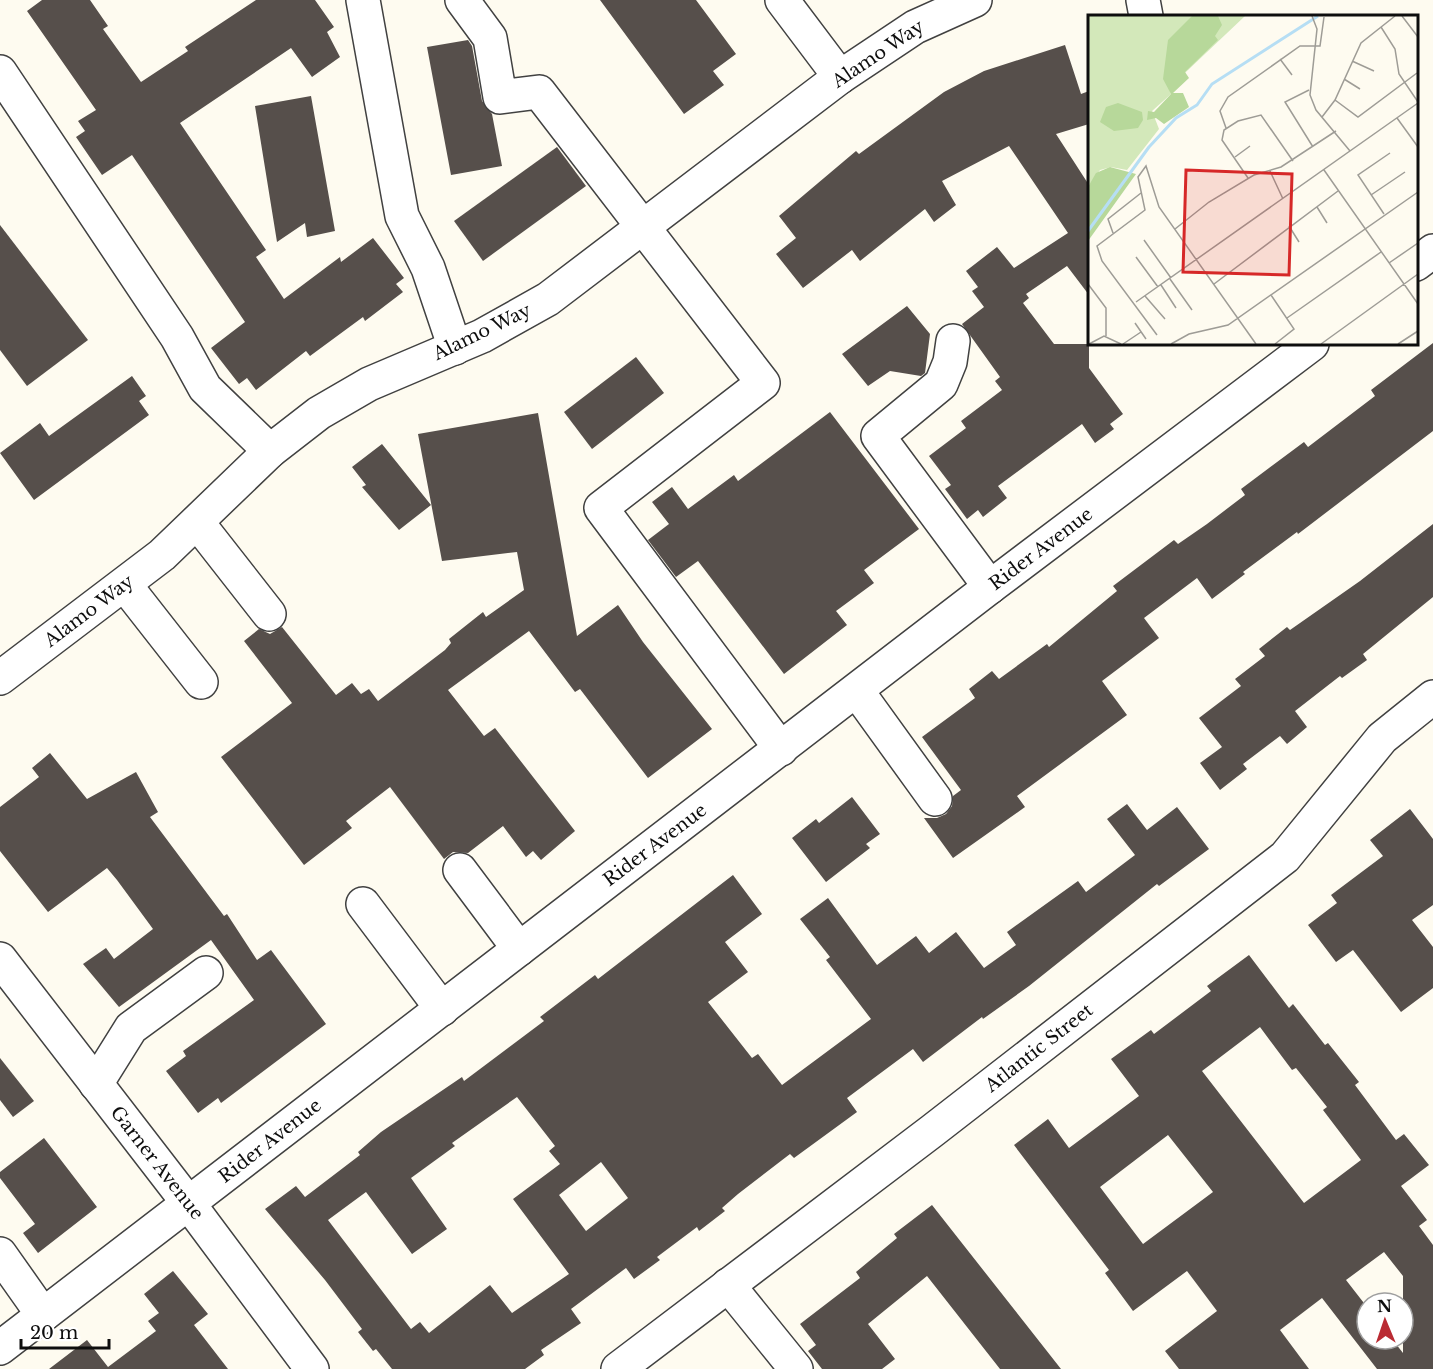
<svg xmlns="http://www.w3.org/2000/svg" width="1433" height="1369" font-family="'Libre Baskerville',serif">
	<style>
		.building { fill: #564f4b; fill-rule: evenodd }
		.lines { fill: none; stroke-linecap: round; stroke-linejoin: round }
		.minor-casing { stroke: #414141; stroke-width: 36 }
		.minor { stroke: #fff; stroke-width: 33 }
		.labels { text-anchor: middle; stroke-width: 6; stroke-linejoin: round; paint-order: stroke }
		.street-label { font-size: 18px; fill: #0e0e0e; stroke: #fff }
		.inset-river { fill: none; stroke: #b6def4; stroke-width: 3 }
		.inset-road { fill: none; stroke: #9e9c96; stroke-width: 1.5 }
		.view { fill: #d62828; fill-opacity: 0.15; stroke: #d62828; stroke-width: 3 }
		.inset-edge { fill: none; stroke: #0e0e0e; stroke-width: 3 }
	</style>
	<rect width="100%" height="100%" fill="#fefbf0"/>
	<g class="building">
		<polygon points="42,0 90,0 108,26 103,29 141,82 188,51 185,47 256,0 315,0 334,27 327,32 340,57 312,77 291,48 180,123 266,250 256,257 284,299 340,257 341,262 373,238 404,278 396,284 403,292 365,321 363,317 310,356 306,351 256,390 247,378 239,384 211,348 245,322 132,155 102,175 76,137 85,131 78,121 96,110 27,11"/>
		<polygon points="600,0 696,0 736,54 713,71 724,85 684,114"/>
		<polygon points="468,40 472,46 482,101 492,114 502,166 451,175 427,47"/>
		<polygon points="1065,45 1081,94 1089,91 1089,124 1056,134 1089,185 1089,295 1067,266 1026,294 1029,298 1023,303 1054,344 1089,344 1089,368 1123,414 1110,424 1114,429 1095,443 1082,424 998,486 1007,498 983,517 978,510 967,519 945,489 951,485 929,456 966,428 961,421 1002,390 995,381 1000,377 962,324 984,307 972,291 978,287 966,271 997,247 1014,268 1068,233 1009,146 942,181 956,205 934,222 925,209 860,261 852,250 803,288 776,254 796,238 779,216 856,151 859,154 944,92 984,71"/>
		<polygon points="311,96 335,231 307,237 305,223 277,242 255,106"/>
		<polygon points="557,147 586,186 483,261 454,221"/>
		<polygon points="0,225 88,340 27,386 0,350"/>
		<polygon points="907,306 930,334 925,373 921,376 890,371 868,386 842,354"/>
		<polygon points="1433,343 1433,431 1298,534 1297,532 1243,572 1245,574 1212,599 1197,578 1144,618 1159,638 1102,681 1127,715 1017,796 1025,807 953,858 924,818 937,818 946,814 952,806 953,796 961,790 922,737 975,698 969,689 992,671 999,679 1047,644 1049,647 1117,591 1113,586 1174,540 1178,544 1207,524 1245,495 1241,489 1304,442 1308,447 1375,396 1371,390"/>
		<polygon points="636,357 664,393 592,449 564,412"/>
		<polygon points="132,376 146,396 139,401 149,415 34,500 0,453 40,423 49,436"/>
		<polygon points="830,412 919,529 864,570 874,583 836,611 847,625 784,674 698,561 676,577 648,540 669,524 652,502 672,487 688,509 734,475 738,481"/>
		<polygon points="538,413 577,636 618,605 643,642 712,729 648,778 580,689 575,692 529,631 448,690 484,736 495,728 575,831 541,860 533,851 526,857 503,826 468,853 453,852 444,859 390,787 346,821 352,828 304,865 221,757 292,703 244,641 259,629 270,634 282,627 336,695 352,683 361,694 369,689 378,701 445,650 451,643 449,639 483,612 486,617 524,590 517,552 442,561 418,434"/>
		<polygon points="382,444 431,505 399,530 362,487 366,485 352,467"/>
		<polygon points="1433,524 1433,597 1363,654 1367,660 1342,678 1340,676 1295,711 1307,727 1287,744 1280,736 1243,764 1247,769 1220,790 1200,763 1222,747 1199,718 1241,686 1235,679 1265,656 1259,649 1287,627 1290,630 1360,581"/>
		<polygon points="50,753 87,799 136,772 158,812 150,817 224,916 227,914 257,960 271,950 326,1024 221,1103 218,1098 198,1113 166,1071 186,1056 183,1051 254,1000 211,940 119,1007 83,964 106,948 114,959 153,929 117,880 107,868 48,912 0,851 0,807 39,777 32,768"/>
		<polygon points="852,797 880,834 866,844 870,848 826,882 792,838 816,819 819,823"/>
		<path d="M1127,804L1147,830L1177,807L1209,849L1159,886L1157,884L1029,986L983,1019L982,1017L923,1062L913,1049L847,1098L857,1112L794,1158L790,1154L738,1194L722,1208L725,1211L699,1231L697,1227L657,1257L660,1260L634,1279L626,1268L571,1309L581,1323L541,1350L544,1355L525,1369H392L376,1349L373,1351L358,1332L362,1329L325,1280L265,1209L296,1186L305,1197L360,1155L358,1152L381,1132L462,1077L464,1081L544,1021L540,1017L595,975L598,979L733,875L762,914L725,942L748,972L708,1002L752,1058L758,1054L782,1085L871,1019L826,960L830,957L800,919L828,898L877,965L916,936L929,953L956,932L984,968L1016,945L1007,932L1078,881L1086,892L1135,855L1107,819ZM517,1097L555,1146L549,1151L560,1164L513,1199L569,1274L512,1313L490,1285L429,1333L420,1322L411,1329L328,1220L366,1192L412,1254L447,1229L411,1178L455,1146L452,1143ZM601,1162L628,1198L586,1231L559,1195Z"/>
		<polygon points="1410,809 1433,839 1433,905 1412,920 1433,947 1433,988 1401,1012 1353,950 1336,962 1308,925 1337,903 1331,895 1383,856 1370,840"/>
		<path d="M1249,955L1289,1008L1293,1004L1325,1045L1328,1043L1359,1082L1355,1085L1396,1140L1404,1134L1429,1165L1401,1186L1427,1220L1419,1226L1433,1245V1369H1377L1322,1298L1280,1330L1309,1369H1179L1165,1351L1217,1311L1187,1271L1133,1311L1105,1273L1109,1270L1014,1145L1048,1119L1069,1148L1139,1096L1111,1059L1151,1030L1154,1034L1211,991L1207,986ZM1260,1027L1292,1070L1296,1068L1327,1107L1323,1110L1361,1160L1304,1203L1202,1071ZM1168,1135L1213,1192L1143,1244L1100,1187ZM1384,1252L1403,1276V1353L1392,1339H1367V1307L1346,1280Z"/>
		<polygon points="0,1058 34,1101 13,1117 0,1100"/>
		<polygon points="44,1138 97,1207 38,1253 23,1233 35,1224 0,1178 0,1172"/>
		<polygon points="932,1205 1061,1369 1000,1369 927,1276 868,1324 895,1359 882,1369 822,1369 808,1351 816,1345 800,1324 860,1278 856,1272 897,1238 894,1234"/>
		<polygon points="173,1271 208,1314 194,1325 228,1369 49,1369 87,1340 108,1367 156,1331 148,1321 159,1313 144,1294"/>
	</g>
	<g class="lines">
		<defs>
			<g id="minor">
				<polyline points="363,0 402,216 428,268 455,348"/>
				<polyline points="462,0 490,38 500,97 539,92 763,383 601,508 781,749"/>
				<polyline points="782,0 840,77"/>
				<polyline points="1143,0 1146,16"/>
				<polyline points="0,72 177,337 205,388 270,451"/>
				<polyline points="1416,264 1433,251"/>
				<polyline points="953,341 950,362 941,384 878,436 990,587"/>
				<polyline points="197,522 269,614"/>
				<polyline points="125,585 201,682"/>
				<polyline points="0,678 162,555 270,451 319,413 369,384 482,336 548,299 840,77 915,27 975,0"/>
				<polyline points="857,691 935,799"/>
				<polyline points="460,870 519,949"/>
				<polyline points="363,904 442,1009"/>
				<polyline points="0,959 189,1204 312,1369"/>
				<polyline points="96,1084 131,1028 206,973"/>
				<polyline points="0,1254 43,1315"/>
				<polyline points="728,1285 796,1369"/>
				<polyline points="0,1348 990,587 1312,344"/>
				<polyline points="618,1369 932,1131 1285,857 1382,738 1433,697"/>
			</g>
		</defs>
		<use href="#minor" class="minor-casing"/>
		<use href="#minor" class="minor"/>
	</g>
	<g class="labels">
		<g class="street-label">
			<text transform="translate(878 54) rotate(-34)" y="6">Alamo Way</text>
			<text transform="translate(482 332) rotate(-26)" y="6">Alamo Way</text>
			<text transform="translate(1041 549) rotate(-37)" y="6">Rider Avenue</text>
			<text transform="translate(89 611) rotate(-37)" y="6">Alamo Way</text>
			<text transform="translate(655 845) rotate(-37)" y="6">Rider Avenue</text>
			<text transform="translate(1039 1048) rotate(-38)" y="6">Atlantic Street</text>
			<text transform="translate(270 1141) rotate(-38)" y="6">Rider Avenue</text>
			<text transform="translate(157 1163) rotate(52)" y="6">Garner Avenue</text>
		</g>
	</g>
	<g transform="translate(1088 15)">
		<rect width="330" height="330" fill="#fefbf0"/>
		<path d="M0,1H157L81,73L83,79L64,96L71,114L39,155L23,152L12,155L0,172Z" fill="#d3e8ba"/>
		<path d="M104,1H130L134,10L127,21L130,25L97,57L101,63L85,78H95L101,92L76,109L68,103L59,105L60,96L66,97L83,79L75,64L80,25ZM30,88L54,97L55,105L50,113L26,116L12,107L18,92ZM22,152L48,159L0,226V172L8,158Z" fill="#b7d89a"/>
		<path class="inset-river" d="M61,132L88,103L109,90L124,69L230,1M0,216L61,132"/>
		<path class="inset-road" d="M224,1L229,14L222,80L228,95L262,136M314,1L330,22M293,12L307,34L311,59L330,87M227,31H232L236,2M192,44L204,60M264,46L286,56M256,64L272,74M221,75L197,87L225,132M247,85L270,102L329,58M234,102L247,85L273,28L307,1M309,103L330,132M138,113L132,96L140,82L212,31H227M147,142L162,131M236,155L330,289M182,156L195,184M160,163L134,125L136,115L150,106L173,100L205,146M283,180L317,157M229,192L239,208M296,199L270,160L302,138M201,211L211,227M87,214L121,187L166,160L193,152L248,116M25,218L20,204L53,178M56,225L83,263M48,242L70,272M301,248L330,228M82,264L104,295M0,269L18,293V321M126,269L250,176M73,270L88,293M183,280L206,314L187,329M57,281L77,304M48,287L330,88M199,303L293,237M47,308L58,324M69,320L14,246L9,231L57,195L50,162L58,151L71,192L168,329M1,329L16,321L33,329M35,329L53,317M83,329L101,319L140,310L330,177M233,329L330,259M310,329L330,316"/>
		<path class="view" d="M98,155L204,159L201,260L95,257Z"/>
		<rect width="330" height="330" class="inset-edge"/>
	</g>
	<g transform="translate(1385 1321) rotate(358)"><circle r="28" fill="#ffffff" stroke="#9f9f9f" stroke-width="1.5"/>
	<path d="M0-4.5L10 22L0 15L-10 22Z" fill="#ba2b33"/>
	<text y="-9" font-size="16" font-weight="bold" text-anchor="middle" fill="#0e0e0e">N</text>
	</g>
	<path d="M21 1339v9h88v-9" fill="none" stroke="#0e0e0e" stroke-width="3"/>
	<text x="30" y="1339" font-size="18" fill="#0e0e0e" stroke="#ffffff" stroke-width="4.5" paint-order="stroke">20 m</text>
</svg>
